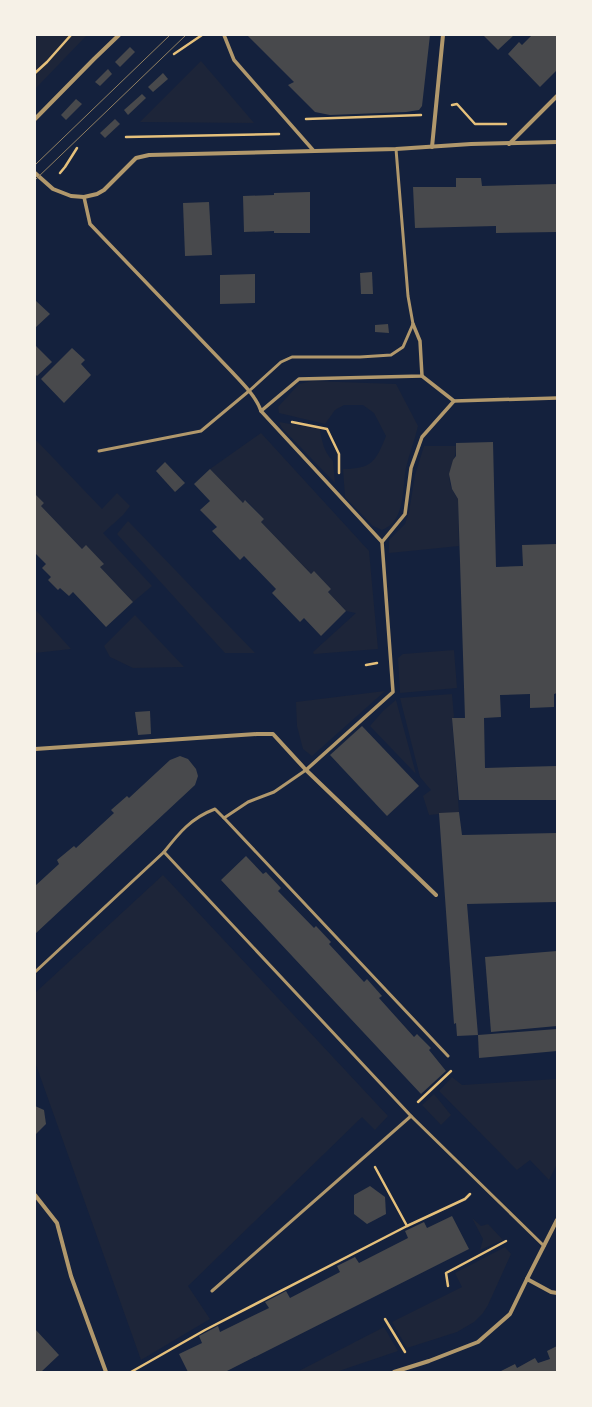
<svg xmlns="http://www.w3.org/2000/svg" width="592" height="1407" font-family="Mulish,sans-serif">
	<style>
		.green { fill: #1d2539 }
		.building { fill: #48494c }
		.lines { fill: none; stroke-linecap: round; stroke-linejoin: round }
		.path { stroke: #e5c07b; stroke-width: 2.5 }
		.service { stroke: #b1986c; stroke-width: 3 }
		.pedestrian { stroke: #b1986c; stroke-width: 3.5 }
		.minor { stroke: #b1986c; stroke-width: 4 }
		.tram { stroke: #918062; stroke-width: 1 }
	</style>
	<rect width="100%" height="100%" fill="#14213d"/>
	<g class="green">
		<polygon points="35,35 87,35 35,89"/>
		<polygon points="201,61 254,123 140,122"/>
		<path d="M312,381L396,384L418,426C415,440 409,454 406,468C402,488 406,521 382,530L373,526L345,497L343,469C372,469 376,461 386,436L374,413L363,405H344L335,410L325,424L279,413L278,407L299,384Z"/>
		<path d="M279,422L320,429C322,442 324,452 333,461L335,483L282,428Z"/>
		<polygon points="261,433 369,551 378,649 314,654 313,652 356,613 346,611 328,592 331,589 314,572 311,574 261,522 264,519 246,500 243,503 210,469"/>
		<polygon points="35,439 102,509 117,493 130,506 123,515 103,533 152,586 133,602 100,567 103,563 86,546 82,549 41,506 44,503 35,494"/>
		<path d="M424,446H456C456,469 440,474 458,499L459,546L389,553V540L405,524L409,512L415,475Z"/>
		<polygon points="128,521 255,653 225,653 117,534"/>
		<polygon points="35,609 71,649 35,653"/>
		<polygon points="135,615 184,667 133,668 110,657 104,646"/>
		<polygon points="454,650 457,688 400,693 398,658 403,654"/>
		<polygon points="385,691 312,756 303,749 297,726 296,702"/>
		<polygon points="452,694 454,717 452,719 459,812 429,815 423,796 431,790 420,777 400,698"/>
		<polygon points="396,700 416,774 370,726 383,711"/>
		<polygon points="163,875 388,1116 375,1130 362,1117 188,1286 210,1319 141,1360 35,1062 35,993"/>
		<polygon points="452,1077 462,1085 557,1079 557,1164 549,1180 530,1160 517,1170 439,1091"/>
		<polygon points="434,1094 451,1115 441,1125 422,1105"/>
		<polygon points="472,1218 481,1226 488,1224 503,1240 480,1250 483,1239"/>
		<polygon points="505,1247 511,1254 488,1305 483,1313 474,1322 457,1332 407,1348 392,1322 462,1287 455,1273"/>
		<polygon points="384,1327 398,1351 336,1372 297,1372"/>
	</g>
	<g class="building">
		<polygon points="247,35 430,35 422,106 419,110 406,112 330,115 315,112 288,85 294,82"/>
		<polygon points="486,35 514,35 498,50 484,36"/>
		<polygon points="532,35 557,35 557,70 540,87 508,54 519,42 522,45"/>
		<polygon points="130,47 135,52 120,67 115,62"/>
		<polygon points="108,69 112,74 100,86 95,82"/>
		<polygon points="163,73 168,79 153,92 148,87"/>
		<polygon points="142,94 146,98 128,115 124,110"/>
		<polygon points="76,99 82,104 66,120 61,115"/>
		<polygon points="115,119 120,124 105,138 100,133"/>
		<polygon points="456,178 481,178 482,186 557,184 557,232 496,233 496,226 415,228 413,187 456,187"/>
		<polygon points="310,192 310,233 274,233 274,231 244,232 243,196 274,195 274,193"/>
		<polygon points="209,202 212,255 185,256 183,203"/>
		<polygon points="372,272 373,294 361,294 360,273"/>
		<polygon points="255,274 255,303 220,304 220,275"/>
		<polygon points="35,300 50,314 35,328"/>
		<polygon points="388,324 389,333 375,332 375,325"/>
		<polygon points="35,345 52,362 37,376 35,374"/>
		<polygon points="72,348 85,360 81,364 91,375 64,403 41,379"/>
		<polygon points="493,442 496,567 523,566 522,545 557,544 557,693 554,694 554,707 530,708 530,694 500,695 501,717 484,718 485,768 557,766 557,800 459,800 452,718 465,718 458,499 452,489 449,474 453,460 456,456 456,443"/>
		<polygon points="165,462 185,483 175,492 156,471"/>
		<polygon points="210,469 243,503 245,500 264,519 261,522 311,574 314,571 331,589 328,592 346,611 321,636 304,618 300,622 272,593 276,589 244,556 240,560 212,531 217,527 200,510 210,501 194,484"/>
		<polygon points="35,494 44,503 41,506 82,549 86,545 104,564 100,567 133,602 106,627 73,592 69,596 60,588 58,590 48,580 51,577 42,568 46,564 35,553"/>
		<polygon points="150,711 151,734 138,735 135,712"/>
		<polygon points="362,726 419,786 387,816 330,755"/>
		<polygon points="180,756 188,759 196,769 198,776 195,785 35,934 35,886 59,864 57,860 74,846 76,848 114,813 111,810 127,796 129,798 170,760"/>
		<polygon points="459,812 462,835 557,833 557,902 467,904 478,1035 457,1036 456,1023 454,1024 439,813"/>
		<polygon points="246,856 263,874 266,872 281,888 278,891 314,928 316,926 331,942 329,944 364,982 367,979 382,996 379,998 414,1037 417,1034 431,1048 429,1050 446,1071 421,1094 221,880"/>
		<polygon points="557,951 557,1026 491,1032 485,957"/>
		<polygon points="557,1029 557,1051 479,1058 478,1035"/>
		<polygon points="35,1106 44,1110 46,1124 35,1135"/>
		<polygon points="370,1186 385,1197 386,1214 367,1224 354,1214 354,1195"/>
		<polygon points="452,1216 469,1249 225,1372 188,1372 179,1354 202,1343 199,1336 218,1326 220,1332 269,1308 265,1302 286,1291 290,1298 340,1272 337,1266 355,1257 359,1263 408,1238 405,1231 424,1222 427,1228"/>
		<polygon points="35,1329 59,1355 41,1372 35,1372"/>
		<polygon points="557,1346 557,1372 499,1372 515,1364 517,1368 535,1358 538,1363 550,1359 547,1351"/>
	</g>
	<g class="lines">
		<g class="path">
			<polyline points="174,54 202,35"/>
			<polyline points="35,73 47,62 71,35"/>
			<polyline points="452,105 457,104 475,124 506,124"/>
			<polyline points="306,119 421,115"/>
			<polyline points="126,137 279,134"/>
			<polyline points="60,173 65,167 77,148"/>
			<polyline points="292,422 327,429 339,454 339,473"/>
			<polyline points="366,665 377,663"/>
			<polyline points="418,1102 451,1071"/>
			<polyline points="375,1167 407,1226"/>
			<polyline points="448,1286 446,1273 506,1241"/>
			<polyline points="385,1319 405,1352"/>
			<polyline points="131,1372 205,1330 407,1226 465,1199 470,1194"/>
		</g>
		<g class="service">
			<polyline points="99,451 201,431 249,391 281,362 292,357 360,357 391,355 403,347 413,324 408,296 396,149"/>
			<polyline points="224,818 448,1056"/>
			<path d="M164,852C179,833 191,818 215,809L224,818L248,802L274,792L306,770"/>
			<polyline points="35,972 164,852 411,1116"/>
			<polyline points="212,1291 411,1116 544,1246"/>
		</g>
		<g class="pedestrian">
			<polyline points="224,35 234,60 313,150"/>
			<path d="M84,197L90,224L232,372C242,383 256,396 261,411L299,379L422,376L420,341L413,324"/>
			<polyline points="422,376 454,401 557,398"/>
			<polyline points="261,411 382,542 393,692 306,770"/>
			<polyline points="382,542 405,514 411,468 422,437 454,401"/>
		</g>
		<g class="minor">
			<polyline points="35,119 94,59 119,35"/>
			<polyline points="509,144 557,96"/>
			<polyline points="432,147 443,35"/>
			<polyline points="35,173 53,189 71,196 84,197 97,194 104,190 136,158 149,155 396,149 471,144 557,142"/>
			<polyline points="35,749 257,734 273,734 306,770 436,895"/>
			<polyline points="35,1195 57,1223 71,1276 106,1372"/>
			<polyline points="527,1279 557,1220"/>
			<polyline points="394,1372 429,1361 478,1342 510,1314 527,1279 551,1292 557,1293"/>
		</g>
		<g class="tram">
			<polyline points="35,165 170,35"/>
			<polyline points="35,180 186,35"/>
		</g>
	</g>
	<rect width="592" height="1407" fill="none" stroke="#f6f1e7" stroke-width="72"/>
</svg>
